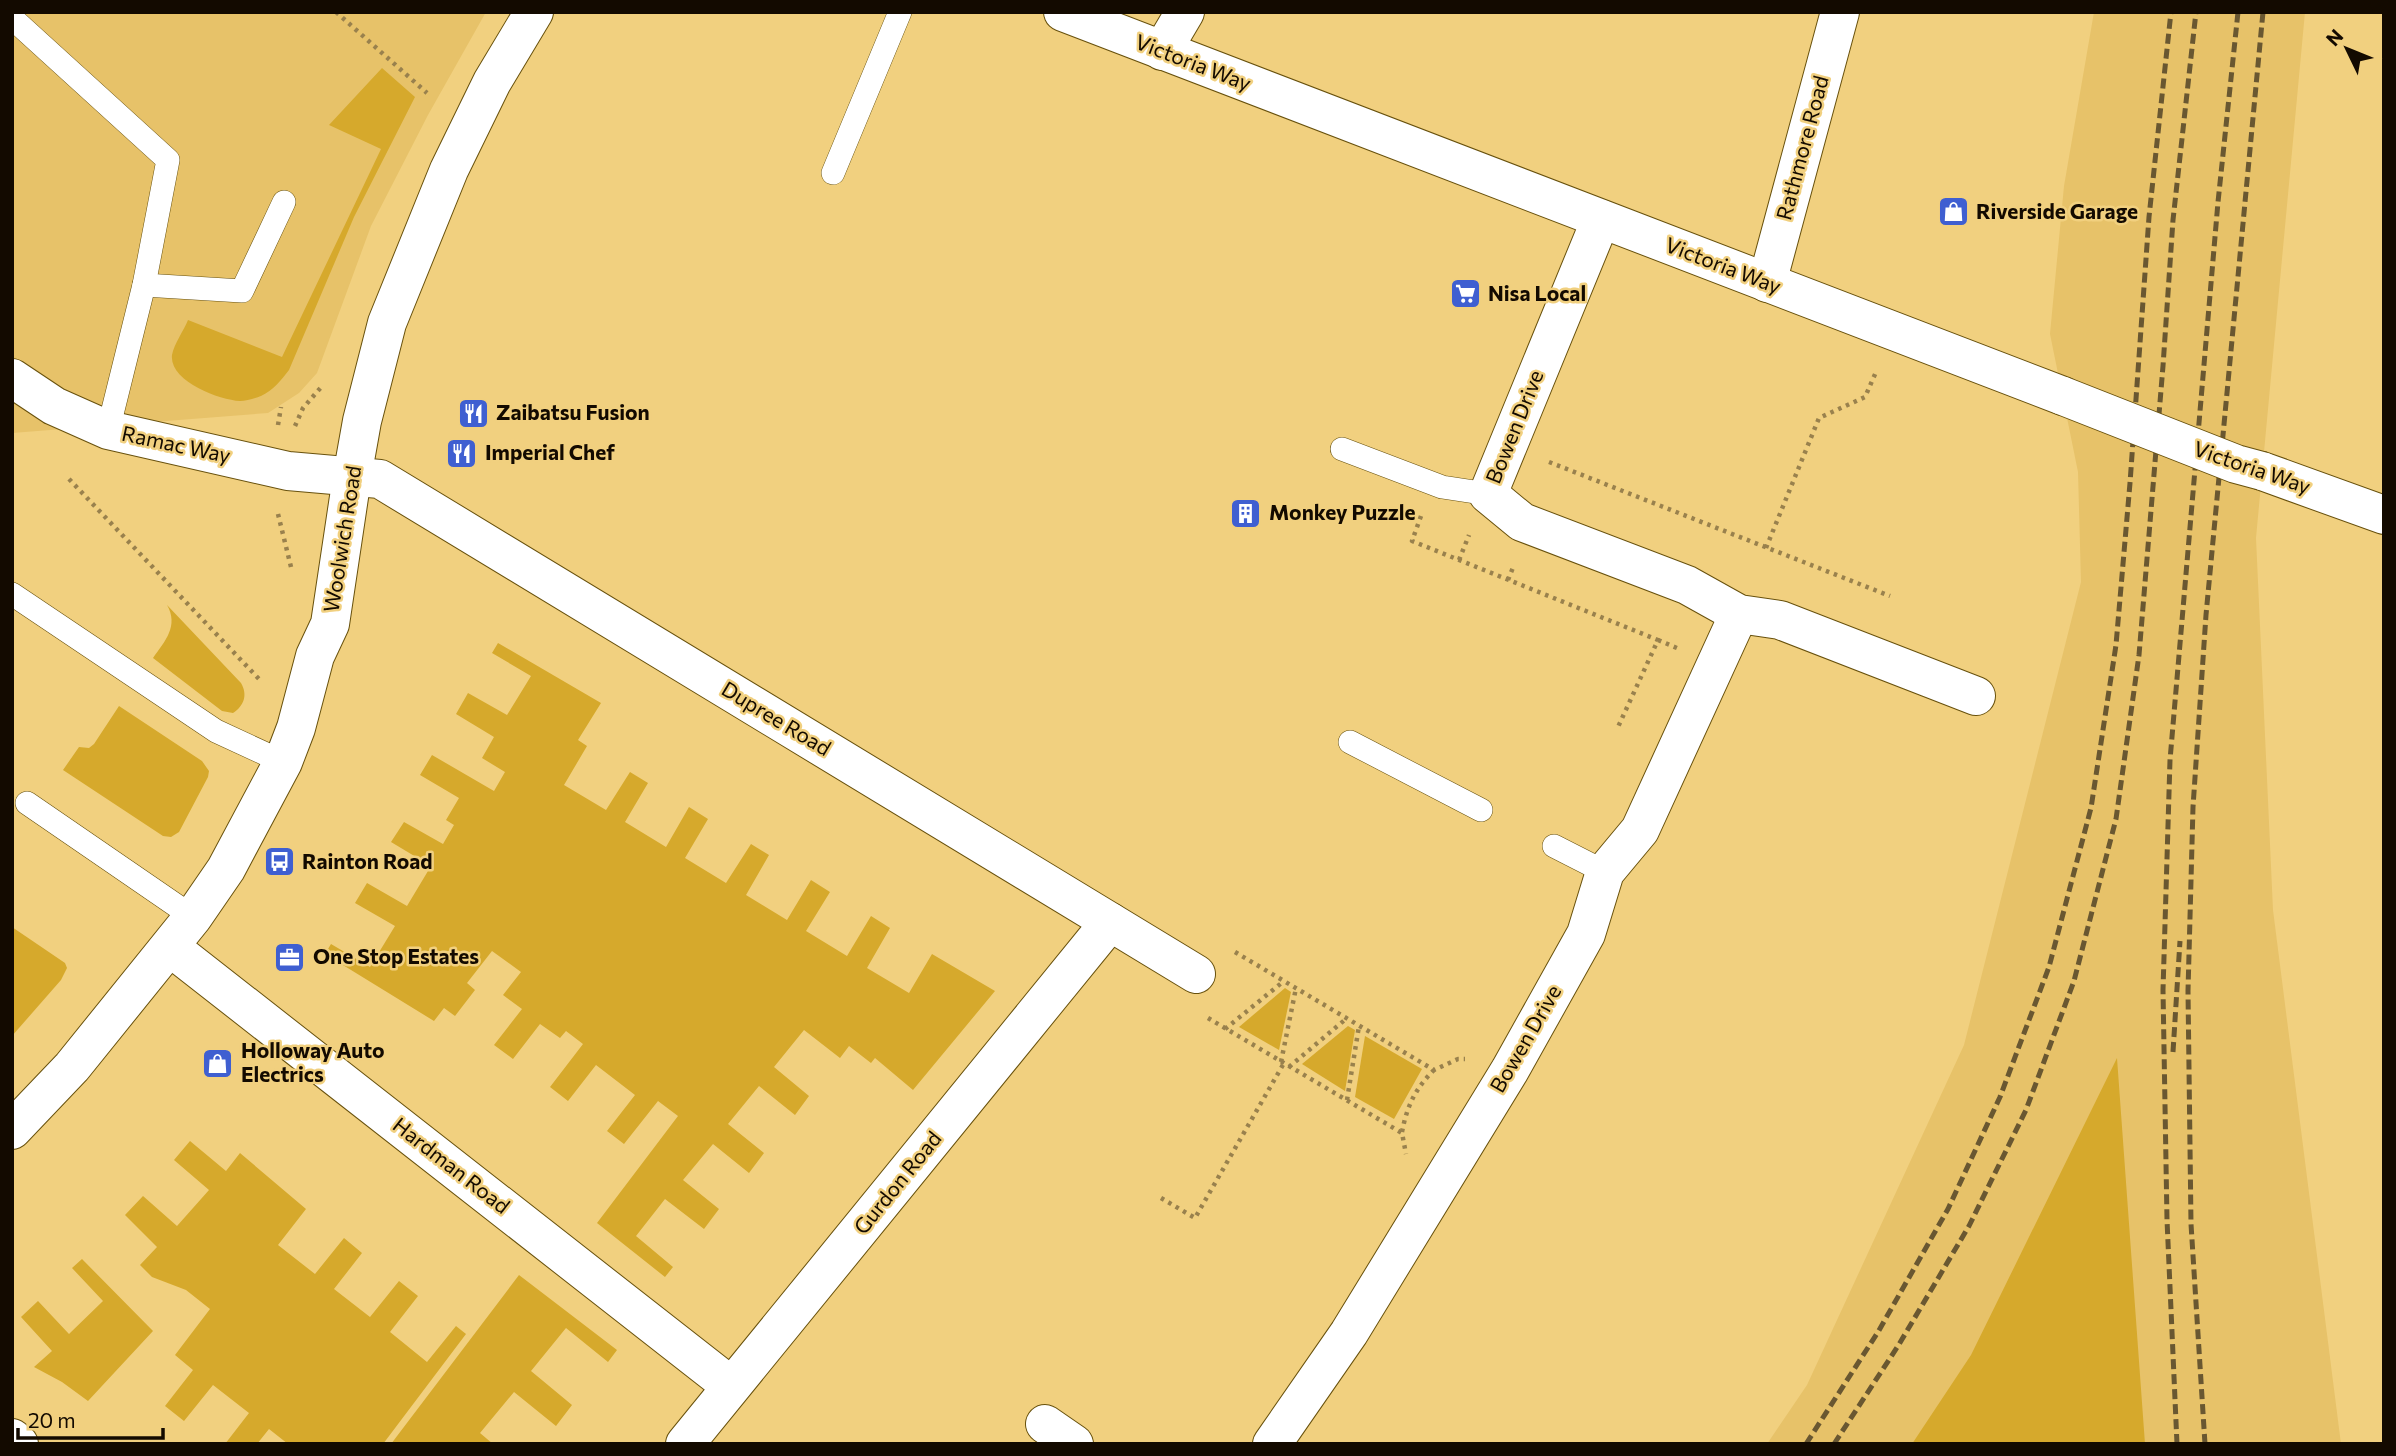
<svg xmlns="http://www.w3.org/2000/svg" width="2396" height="1456" font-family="Commissioner,sans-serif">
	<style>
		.built { fill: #e7c269 }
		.green { fill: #d6a92c }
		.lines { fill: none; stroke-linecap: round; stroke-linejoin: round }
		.service-casing { stroke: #68510d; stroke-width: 24 }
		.minor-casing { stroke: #68510d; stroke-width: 40 }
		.primary-casing { stroke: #68510d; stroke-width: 40 }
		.path { stroke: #99814d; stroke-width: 4.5; stroke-dasharray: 3.5 5; stroke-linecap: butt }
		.service { stroke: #fff; stroke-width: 23 }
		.minor { stroke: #fff; stroke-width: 38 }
		.primary { stroke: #fff; stroke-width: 38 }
		.rail { stroke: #695731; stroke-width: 5; stroke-dasharray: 10 5; stroke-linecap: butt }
		.minor-bridge-casing { stroke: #68510d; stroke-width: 40; stroke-linecap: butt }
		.minor-bridge { stroke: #fff; stroke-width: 38 }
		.labels { text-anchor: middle; stroke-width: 5; stroke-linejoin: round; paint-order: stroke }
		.street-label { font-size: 21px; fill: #130a00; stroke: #f1d07f }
		.poi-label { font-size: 21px; font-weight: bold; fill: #130a00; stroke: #f1d07f; text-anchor: start }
	</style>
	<rect width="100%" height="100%" fill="#f1d07f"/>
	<g class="built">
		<polygon points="12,12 486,12 428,115 371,226 317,373 299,393 268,413 12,433"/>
		<polygon points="2094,12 2305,12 2256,538 2273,910 2341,1444 1767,1444 1807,1385 1964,1045 2081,582 2078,472 2050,334 2064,186"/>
	</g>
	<g class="green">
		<path d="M382,68L415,97L354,217L289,370C281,380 274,390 261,396C256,398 246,401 240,401C219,400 169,381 172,355C174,344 184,330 188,320L282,357L381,149L329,125Z"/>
		<path d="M167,605L241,683C248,695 244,706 233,713L222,711L153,658C165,641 179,626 167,605Z"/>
		<polygon points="498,643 601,703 578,740 587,746 564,785 606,810 630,772 648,783 625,822 666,847 689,807 708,819 685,858 726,883 751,844 769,855 746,895 787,920 811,880 830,892 806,931 847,956 871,916 890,928 867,968 909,993 932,954 995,991 913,1090 875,1058 871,1063 849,1046 840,1058 804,1030 774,1067 809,1096 795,1115 759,1086 728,1124 764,1153 749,1173 713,1144 683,1180 719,1209 704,1229 665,1199 636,1236 673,1267 665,1277 597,1223 678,1116 658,1101 624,1144 607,1131 635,1095 596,1065 568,1101 550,1087 583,1044 566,1031 560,1038 540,1024 513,1059 494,1045 522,1009 503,995 521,972 492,951 467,983 475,990 455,1016 444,1008 434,1021 325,954 331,944 370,967 395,926 355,903 367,883 407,906 431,866 391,842 404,822 443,844 454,825 446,820 459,798 420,775 432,755 494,791 505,772 482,758 494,737 456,714 468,693 507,715 531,676 492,653"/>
		<polygon points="119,706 202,761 209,771 208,777 179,832 171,837 163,836 63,770 79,747 89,748 94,744"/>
		<polygon points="12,927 65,963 67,968 61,980 12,1036"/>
		<polygon points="1285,988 1291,992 1279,1050 1239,1027"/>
		<polygon points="1348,1026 1355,1030 1345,1091 1302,1064"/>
		<polygon points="1365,1036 1422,1069 1394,1119 1355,1097"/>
		<polygon points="2117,1058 2145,1444 1912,1444 1971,1355"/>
		<polygon points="190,1141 226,1171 240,1153 306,1209 278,1245 315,1274 344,1238 362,1253 334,1289 370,1317 399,1281 418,1296 390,1332 427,1362 456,1326 466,1334 383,1444 288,1444 269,1429 257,1444 225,1444 249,1413 213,1385 184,1421 165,1406 193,1370 175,1355 210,1309 186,1290 152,1277 140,1265 157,1247 125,1215 143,1196 177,1226 209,1190 174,1160"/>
		<polygon points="82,1259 153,1331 88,1401 62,1382 34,1367 52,1351 21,1317 38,1301 69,1334 103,1301 72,1268"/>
		<polygon points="519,1275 617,1350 608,1362 566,1328 531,1371 572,1405 556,1426 514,1392 480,1433 493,1444 391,1444"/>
	</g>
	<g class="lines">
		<defs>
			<g id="service">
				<polyline points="12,18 168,160 144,285 108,430"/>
				<polyline points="833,173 900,12"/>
				<polyline points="144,285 242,291 284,202"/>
				<polyline points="1342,449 1442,487 1488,494"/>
				<polyline points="12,594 216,731 283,762"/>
				<polyline points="1350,742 1481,810"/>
				<polyline points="27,803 193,917"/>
				<polyline points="1554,846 1605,872"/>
			</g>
			<g id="minor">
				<polyline points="1063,12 2063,396"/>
				<polyline points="1162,51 1185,12"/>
				<polyline points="1601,219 1488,494 1522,522 1687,585 1739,614 1780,620 1976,696"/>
				<polyline points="1767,283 1840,12"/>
				<polyline points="12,378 54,406 108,430 288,471 380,479 1196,974"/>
				<polyline points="2262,471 2384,515"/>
				<polyline points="170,947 731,1386"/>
				<polyline points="1045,1424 1074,1444"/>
				<polyline points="12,1438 19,1444"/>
				<polyline points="685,1444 1110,922"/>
				<polyline points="1272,1444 1349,1333 1510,1070 1586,934 1605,872 1640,830 1739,614"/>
			</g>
			<polyline id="primary" points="12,1130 72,1067 193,917 226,869 283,762 296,728 315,656 330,624 352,477 362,421 387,323 449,170 492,82 534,12"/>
		</defs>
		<use href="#service" class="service-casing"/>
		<use href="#minor" class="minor-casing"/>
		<use href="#primary" class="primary-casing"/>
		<g class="path">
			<polyline points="336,12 427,93"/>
			<polyline points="278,425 281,407"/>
			<polyline points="295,426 303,408 323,385"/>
			<polyline points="1549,462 1890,596"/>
			<polyline points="69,479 259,679"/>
			<polyline points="278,514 291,567"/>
			<polyline points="1421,516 1412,541 1658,640 1618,727"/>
			<polyline points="1766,548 1819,418 1865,397 1876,372"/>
			<polyline points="1459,560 1469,535"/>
			<polyline points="1508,580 1514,565"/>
			<polyline points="1658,640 1677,648"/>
			<polyline points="1235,952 1434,1070 1458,1059 1465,1059"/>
			<polyline points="1208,1018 1402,1133 1406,1154"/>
			<polyline points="1225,1029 1284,981"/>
			<polyline points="1281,1062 1296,988"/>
			<polyline points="1289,1067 1347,1018"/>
			<polyline points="1347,1100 1359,1026"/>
			<path d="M1402,1132C1407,1106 1415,1089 1434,1070"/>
			<polyline points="1161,1198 1195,1218 1284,1063"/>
		</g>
		<use href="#service" class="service"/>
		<use href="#minor" class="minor"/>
		<use href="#primary" class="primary"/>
		<g class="rail">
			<polyline points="2173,1052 2180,941"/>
			<polyline points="1806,1444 1878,1332 1948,1209 2000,1097 2049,967 2091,808 2116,645 2130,483 2149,217 2171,12"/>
			<polyline points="1834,1444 1898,1346 1969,1226 2026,1110 2074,981 2116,819 2139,655 2163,366 2173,220 2196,12"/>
			<polyline points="2177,1444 2167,1220 2163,990 2170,760 2218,202 2238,12"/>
			<polyline points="2205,1444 2191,1224 2188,991 2193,807 2206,615 2263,12"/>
		</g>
		<defs>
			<polyline id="minor-bridge" points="2063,396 2236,464 2262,471"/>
		</defs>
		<use href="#minor-bridge" class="minor-bridge-casing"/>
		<use href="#minor-bridge" class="minor-bridge"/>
	</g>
	<defs>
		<symbol id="shop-square" viewBox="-11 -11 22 22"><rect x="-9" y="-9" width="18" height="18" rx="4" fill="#3f5fd1" stroke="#f1d07f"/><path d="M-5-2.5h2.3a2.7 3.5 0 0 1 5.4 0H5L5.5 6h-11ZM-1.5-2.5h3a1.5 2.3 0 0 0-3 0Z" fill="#fff"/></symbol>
		<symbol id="supermarket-square" viewBox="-11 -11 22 22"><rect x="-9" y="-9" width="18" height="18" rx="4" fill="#3f5fd1" stroke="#f1d07f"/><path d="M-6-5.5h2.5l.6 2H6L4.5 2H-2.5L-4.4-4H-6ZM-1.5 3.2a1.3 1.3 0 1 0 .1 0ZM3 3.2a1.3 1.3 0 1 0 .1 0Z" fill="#fff"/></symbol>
		<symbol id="restaurant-square" viewBox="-11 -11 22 22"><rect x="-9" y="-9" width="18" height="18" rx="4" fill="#3f5fd1" stroke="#f1d07f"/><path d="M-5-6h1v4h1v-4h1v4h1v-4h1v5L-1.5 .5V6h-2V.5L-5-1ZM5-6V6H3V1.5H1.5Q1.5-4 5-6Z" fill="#fff"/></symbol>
		<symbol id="building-square" viewBox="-11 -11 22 22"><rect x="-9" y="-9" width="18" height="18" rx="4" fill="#3f5fd1" stroke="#f1d07f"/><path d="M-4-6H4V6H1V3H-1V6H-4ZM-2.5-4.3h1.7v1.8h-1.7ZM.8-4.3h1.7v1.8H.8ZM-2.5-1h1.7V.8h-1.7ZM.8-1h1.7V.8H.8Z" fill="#fff"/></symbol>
		<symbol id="bus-square" viewBox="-11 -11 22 22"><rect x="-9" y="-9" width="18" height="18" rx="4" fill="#3f5fd1" stroke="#f1d07f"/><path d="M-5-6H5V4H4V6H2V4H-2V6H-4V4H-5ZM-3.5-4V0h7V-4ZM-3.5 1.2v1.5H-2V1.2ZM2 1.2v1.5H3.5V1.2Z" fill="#fff"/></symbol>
		<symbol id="office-square" viewBox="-11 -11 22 22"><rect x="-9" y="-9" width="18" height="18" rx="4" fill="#3f5fd1" stroke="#f1d07f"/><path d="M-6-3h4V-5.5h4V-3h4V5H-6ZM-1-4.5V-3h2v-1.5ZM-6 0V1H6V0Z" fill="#fff"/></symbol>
	</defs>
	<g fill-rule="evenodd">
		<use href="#shop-square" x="1936" y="194" width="35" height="35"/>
		<use href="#supermarket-square" x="1448" y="276" width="35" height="35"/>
		<use href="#restaurant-square" x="456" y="396" width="35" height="35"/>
		<use href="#restaurant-square" x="444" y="436" width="35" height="35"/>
		<use href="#building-square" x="1228" y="496" width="35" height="35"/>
		<use href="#bus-square" x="262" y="844" width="35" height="35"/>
		<use href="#office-square" x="272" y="940" width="35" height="35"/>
		<use href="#shop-square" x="200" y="1046" width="35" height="35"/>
	</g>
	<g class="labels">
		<g class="street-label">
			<text transform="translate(1193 63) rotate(21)" y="7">Victoria Way</text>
			<text transform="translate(1803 148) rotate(-75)" y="7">Rathmore Road</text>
			<text transform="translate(1723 266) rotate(21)" y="7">Victoria Way</text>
			<text transform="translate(1515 427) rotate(-68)" y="7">Bowen Drive</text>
			<text transform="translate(176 445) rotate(12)" y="7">Ramac Way</text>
			<text transform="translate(2252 468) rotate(19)" y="7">Victoria Way</text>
			<text transform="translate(343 539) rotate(-81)" y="7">Woolwich Road</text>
			<text transform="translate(776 719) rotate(31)" y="7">Dupree Road</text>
			<text transform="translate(1526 1039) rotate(-60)" y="7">Bowen Drive</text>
			<text transform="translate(451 1166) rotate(38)" y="7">Hardman Road</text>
			<text transform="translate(898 1183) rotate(-51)" y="7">Gurdon Road</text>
		</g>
		<g class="poi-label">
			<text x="1976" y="219">Riverside Garage</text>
			<text x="1488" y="301">Nisa Local</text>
			<text x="496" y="420">Zaibatsu Fusion</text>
			<text x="485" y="460">Imperial Chef</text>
			<text x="1269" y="520">Monkey Puzzle</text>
			<text x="302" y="869">Rainton Road</text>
			<text x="313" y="964">One Stop Estates</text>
			<text x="241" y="1058">Holloway Auto<tspan x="241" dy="24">Electrics</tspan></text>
		</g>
	</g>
	<rect width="2396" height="1456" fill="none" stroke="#130a00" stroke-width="28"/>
	<g transform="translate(2347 49) rotate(313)" stroke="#f1d07f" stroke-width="5" paint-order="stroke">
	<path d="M0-5L12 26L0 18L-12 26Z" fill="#130a00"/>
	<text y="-10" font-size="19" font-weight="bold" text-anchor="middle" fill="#130a00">N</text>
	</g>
	<path d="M18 1428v10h145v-10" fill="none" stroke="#130a00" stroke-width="3.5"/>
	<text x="28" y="1428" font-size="21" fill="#130a00" stroke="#f1d07f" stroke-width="5" paint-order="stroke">20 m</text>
</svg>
